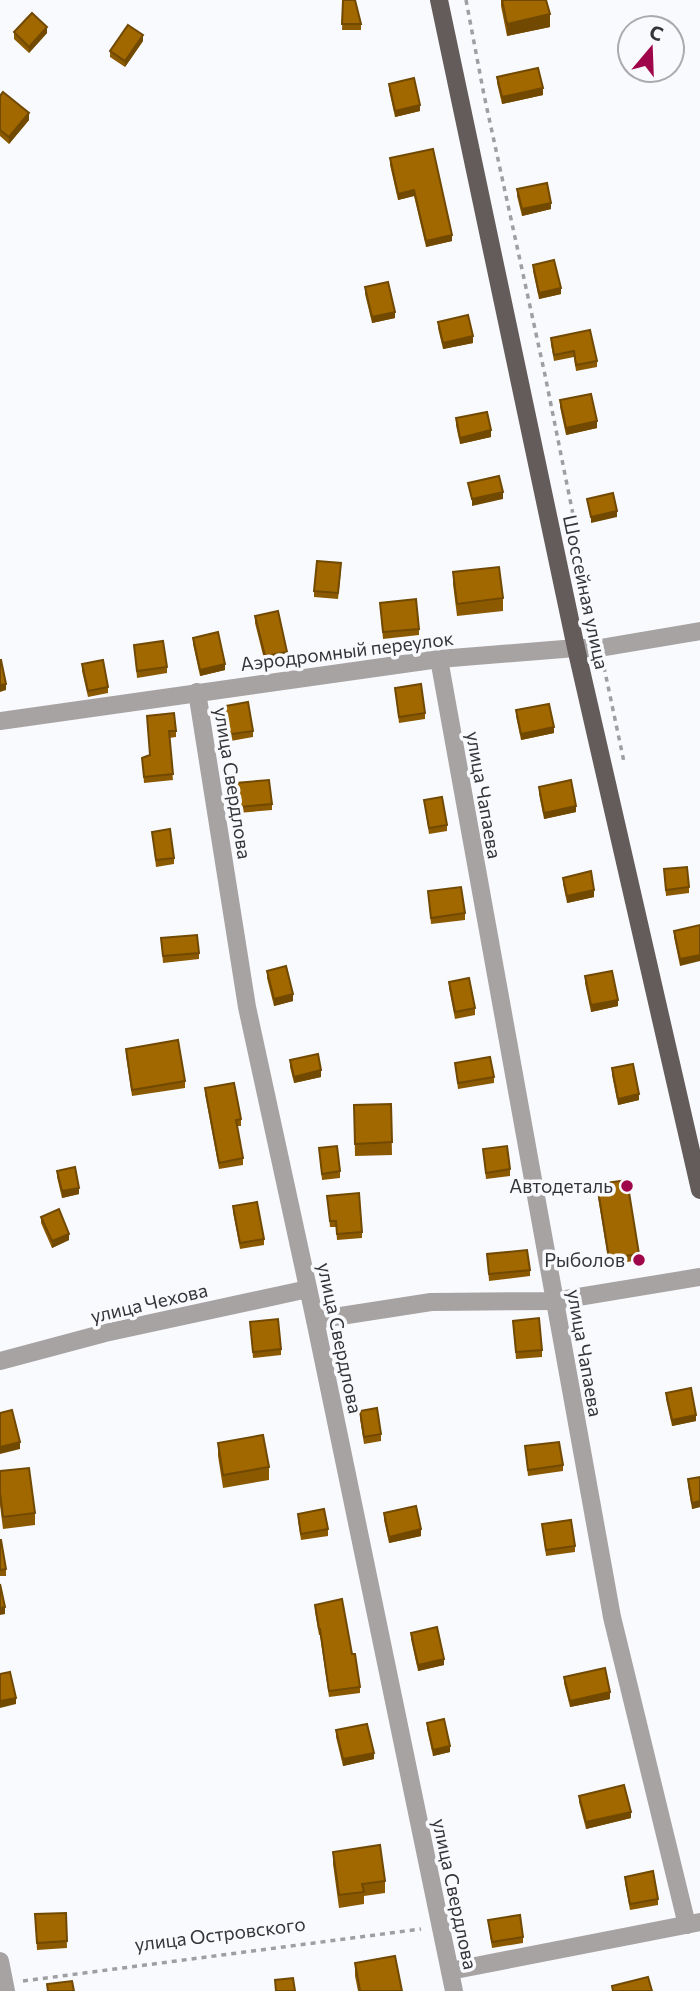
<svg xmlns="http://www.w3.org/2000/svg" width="700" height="1991" font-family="Commissioner,sans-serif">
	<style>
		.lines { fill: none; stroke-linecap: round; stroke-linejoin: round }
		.path { stroke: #9f9fa3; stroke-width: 3.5; stroke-dasharray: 5 5; stroke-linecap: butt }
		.minor { stroke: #a7a3a2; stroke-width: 18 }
		.major { stroke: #635c5b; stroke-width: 18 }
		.wall { fill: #8b5900 }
		.shaded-wall { fill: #714900 }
		.building { fill: #a26800; stroke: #714900; stroke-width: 2 }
		.poi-dot { fill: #a0064a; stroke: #f9fafe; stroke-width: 2.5 }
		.labels { text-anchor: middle; stroke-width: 7; stroke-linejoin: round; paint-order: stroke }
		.street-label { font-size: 19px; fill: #353539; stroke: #f9fafe }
		.poi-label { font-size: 19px; fill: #353539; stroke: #f9fafe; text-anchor: end }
	</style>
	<rect width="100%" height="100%" fill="#f9fafe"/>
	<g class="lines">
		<g class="path">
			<polyline points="466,0 484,95 545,375 596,629"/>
			<polyline points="604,667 624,762"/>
			<polyline points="23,1981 421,1929"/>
		</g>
		<g class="minor">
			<polyline points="439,659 612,1617 687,1925"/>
			<polyline points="197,692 247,1007 315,1320 454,1991"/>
			<polyline points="0,721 439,659 576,648 600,648 700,631"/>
			<polyline points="315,1320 431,1302 554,1301 700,1277"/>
			<polyline points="0,1361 105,1333 308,1289"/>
			<polyline points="0,1961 6,1991"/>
			<polyline points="450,1971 700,1922"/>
		</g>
		<polyline class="major" points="439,0 576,648 700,1190"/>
	</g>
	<g class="wall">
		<polygon points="343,0 361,24 361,30 342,30"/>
		<polygon points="501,0 546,0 550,27 507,36 501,6"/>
		<polygon points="14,32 47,33 29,53 14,39"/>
		<polygon points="143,41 125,67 110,57 110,51"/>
		<polygon points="497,77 543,95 502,104 497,83"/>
		<polygon points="389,84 420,111 395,117 389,90"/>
		<polygon points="0,96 29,120 9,144 0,136"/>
		<polygon points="390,158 452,241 426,247 414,196 398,200 390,165"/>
		<polygon points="517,189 551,209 522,216 517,196"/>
		<polygon points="533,265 561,294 539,299 533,271"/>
		<polygon points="365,287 395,318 372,323 365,294"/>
		<polygon points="438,322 473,343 443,349 438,328"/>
		<polygon points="551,338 597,361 597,367 576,371 574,357 554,361 551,344"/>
		<polygon points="560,400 597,428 566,435 560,407"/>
		<polygon points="456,418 491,437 460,444 456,425"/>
		<polygon points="341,570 338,599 314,597 314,591"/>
		<polygon points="453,572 503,598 503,611 457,616 453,584"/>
		<polygon points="380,603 419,629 419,635 383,639"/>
		<polygon points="255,616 287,658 265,663 255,623"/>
		<polygon points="193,638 225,670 200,676 193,644"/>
		<polygon points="134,645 167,667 167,673 137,678"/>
		<polygon points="82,664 108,687 108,693 88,697 82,671"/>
		<polygon points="395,688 425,713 425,719 399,723"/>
		<polygon points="220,707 253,731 253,737 225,742"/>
		<polygon points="516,710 554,733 521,740 516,716"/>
		<polygon points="147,716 176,731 176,737 169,738 173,780 144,783 142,758 150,756"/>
		<polygon points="236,783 272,804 272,810 238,813"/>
		<polygon points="539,787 576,812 544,819 539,794"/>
		<polygon points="424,800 447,825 447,831 429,834"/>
		<polygon points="152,832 174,858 174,864 156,867"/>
		<polygon points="664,869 689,887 689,893 666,896"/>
		<polygon points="563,878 594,897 567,903 563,884"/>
		<polygon points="428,891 465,913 465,920 431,924"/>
		<polygon points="700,925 680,966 674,937 674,931"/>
		<polygon points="161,938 199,953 199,959 163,963"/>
		<polygon points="267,971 293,1001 274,1006 267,978"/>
		<polygon points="585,976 618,1006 591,1012 585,983"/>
		<polygon points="449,982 475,1008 475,1015 455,1019 449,988"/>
		<polygon points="126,1049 185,1081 185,1088 132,1096 126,1055"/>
		<polygon points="290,1060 321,1077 294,1083 290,1067"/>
		<polygon points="455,1063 494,1077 494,1083 458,1089"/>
		<polygon points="612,1068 639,1100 618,1105 612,1075"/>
		<polygon points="205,1088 241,1119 241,1126 237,1126 243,1158 243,1165 219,1169 205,1094"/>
		<polygon points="391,1104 392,1155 355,1156 354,1105"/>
		<polygon points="319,1148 340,1171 340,1178 322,1180"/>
		<polygon points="483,1149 510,1169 510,1176 486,1179"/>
		<polygon points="57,1171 79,1194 62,1198 57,1177"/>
		<polygon points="597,1184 639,1254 639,1260 609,1265 597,1191"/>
		<polygon points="327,1196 362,1232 362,1238 337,1240 336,1227 330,1227"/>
		<polygon points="233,1206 264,1239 264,1245 240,1249 233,1212"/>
		<polygon points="41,1217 69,1240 52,1248 41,1223"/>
		<polygon points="487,1254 530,1270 530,1276 489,1281"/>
		<polygon points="513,1321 542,1350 542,1357 516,1359"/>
		<polygon points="250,1322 281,1349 281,1355 253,1358"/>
		<polygon points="666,1393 696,1421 672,1426 666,1399"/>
		<polygon points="360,1411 381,1434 381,1441 364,1444 360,1418"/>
		<polygon points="218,1443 269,1467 269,1480 223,1488 218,1456"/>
		<polygon points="525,1446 563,1465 563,1471 528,1476"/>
		<polygon points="0,1471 35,1513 35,1525 3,1529 0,1505"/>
		<polygon points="700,1477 700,1507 692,1509 688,1485 688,1479"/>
		<polygon points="384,1513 421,1536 389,1543 384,1520"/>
		<polygon points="298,1514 328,1529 328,1536 301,1540 298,1520"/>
		<polygon points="542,1524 575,1546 575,1552 546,1556"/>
		<polygon points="0,1540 6,1569 6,1576 0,1576"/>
		<polygon points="315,1605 352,1654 360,1687 360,1693 329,1697 320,1635 319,1635 315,1611"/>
		<polygon points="411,1633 444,1665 418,1671 411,1639"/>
		<polygon points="564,1677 610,1699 570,1707 564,1683"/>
		<polygon points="427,1723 450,1752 433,1756 427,1729"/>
		<polygon points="336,1730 374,1759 343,1766 336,1737"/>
		<polygon points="579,1796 631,1818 586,1829 579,1802"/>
		<polygon points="333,1852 385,1881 385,1893 364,1896 364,1904 339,1908 333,1864"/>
		<polygon points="625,1877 658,1899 658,1905 630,1910 625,1883"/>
		<polygon points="66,1913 67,1948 37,1950 35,1914"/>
		<polygon points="488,1920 523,1937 523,1943 492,1948"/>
		<polygon points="355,1963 402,1991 358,1991 355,1976"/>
	</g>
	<g class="shaded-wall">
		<polygon points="550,14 550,27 507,36 507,24"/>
		<polygon points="47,27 47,33 29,53 29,47"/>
		<polygon points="143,35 143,41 125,67 125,61"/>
		<polygon points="543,88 543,95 502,104 502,97"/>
		<polygon points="420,105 420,111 395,117 395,111"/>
		<polygon points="29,113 29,120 9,144 9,137"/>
		<polygon points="414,190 414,196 398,200 398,194"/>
		<polygon points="551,203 551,209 522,216 522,209"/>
		<polygon points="452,235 452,241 426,247 426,241"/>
		<polygon points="561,288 561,294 539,299 539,293"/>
		<polygon points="395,312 395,318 372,323 372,317"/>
		<polygon points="473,336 473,343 443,349 443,343"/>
		<polygon points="597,421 597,428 566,435 566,428"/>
		<polygon points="491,430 491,437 460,444 460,438"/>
		<polygon points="503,492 503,499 472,506 472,499"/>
		<polygon points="617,511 617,517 591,523 591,517"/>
		<polygon points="287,652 287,658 265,663 265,656"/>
		<polygon points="225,664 225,670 200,676 200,670"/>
		<polygon points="6,684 6,690 0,692 0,685"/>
		<polygon points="554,727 554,733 521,740 521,734"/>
		<polygon points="576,806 576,812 544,819 544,813"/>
		<polygon points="594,890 594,897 567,903 567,896"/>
		<polygon points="700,955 700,961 680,966 680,959"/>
		<polygon points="293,994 293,1001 274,1006 274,999"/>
		<polygon points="618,1000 618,1006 591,1012 591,1005"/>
		<polygon points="321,1070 321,1077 294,1083 294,1077"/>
		<polygon points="639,1094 639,1100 618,1105 618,1099"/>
		<polygon points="79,1188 79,1194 62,1198 62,1191"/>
		<polygon points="69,1234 69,1240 52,1248 52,1241"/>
		<polygon points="696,1415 696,1421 672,1426 672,1420"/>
		<polygon points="20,1442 20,1449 0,1454 0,1447"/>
		<polygon points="700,1501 700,1507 692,1509 692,1503"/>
		<polygon points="421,1529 421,1536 389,1543 389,1537"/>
		<polygon points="5,1607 5,1614 0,1615 0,1608"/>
		<polygon points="444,1659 444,1665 418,1671 418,1665"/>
		<polygon points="610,1692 610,1699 570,1707 570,1701"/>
		<polygon points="16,1698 16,1704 0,1708 0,1701"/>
		<polygon points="450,1746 450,1752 433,1756 433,1750"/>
		<polygon points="374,1753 374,1759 343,1766 343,1759"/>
		<polygon points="631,1812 631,1818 586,1829 586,1822"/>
	</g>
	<g class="building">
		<polygon points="343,0 355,0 361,24 342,24"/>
		<polygon points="502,0 546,0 550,14 507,24"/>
		<polygon points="32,13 47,27 29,47 14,32"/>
		<polygon points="128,25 143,35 125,61 110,51"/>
		<polygon points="538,68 543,88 502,97 497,77"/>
		<polygon points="414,78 420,105 395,111 389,84"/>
		<polygon points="3,92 29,113 9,137 0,130 0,96"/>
		<polygon points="433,149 452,235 426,241 414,190 398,194 390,158"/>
		<polygon points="547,183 551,203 522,209 517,189"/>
		<polygon points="554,260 561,288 539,293 533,265"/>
		<polygon points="388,282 395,312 372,317 365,287"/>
		<polygon points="468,315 473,336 443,343 438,322"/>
		<polygon points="590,330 597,361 576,365 574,351 554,355 551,338"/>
		<polygon points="591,394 597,421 566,428 560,400"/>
		<polygon points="487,412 491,430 460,438 456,418"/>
		<polygon points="499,476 503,492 472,499 468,483"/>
		<polygon points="613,493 617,511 591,517 587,499"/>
		<polygon points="317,561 341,563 338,593 314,591"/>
		<polygon points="499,567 503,598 457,604 453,572"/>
		<polygon points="416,599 419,629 383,632 380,603"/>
		<polygon points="278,611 287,652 265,656 255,616"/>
		<polygon points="218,632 225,664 200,670 193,638"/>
		<polygon points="163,641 167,667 137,671 134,645"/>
		<polygon points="0,660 1,660 6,684 0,685"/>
		<polygon points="103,660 108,687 88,691 82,664"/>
		<polygon points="421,684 425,713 399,717 395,688"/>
		<polygon points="248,702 253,731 225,735 220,707"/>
		<polygon points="549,704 554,727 521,734 516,710"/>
		<polygon points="174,713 176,731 169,731 173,774 144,777 142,758 150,755 147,716"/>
		<polygon points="269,780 272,804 238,807 236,783"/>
		<polygon points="571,780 576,806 544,813 539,787"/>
		<polygon points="442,797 447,825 429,828 424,800"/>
		<polygon points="170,829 174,858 156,860 152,832"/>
		<polygon points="687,867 689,887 666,890 664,869"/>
		<polygon points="591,871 594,890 567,896 563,878"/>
		<polygon points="461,887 465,913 431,918 428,891"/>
		<polygon points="700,925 700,955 680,959 674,931"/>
		<polygon points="197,935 199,953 163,956 161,938"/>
		<polygon points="286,966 293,994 274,999 267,971"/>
		<polygon points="612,971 618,1000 591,1005 585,976"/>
		<polygon points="469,978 475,1008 455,1012 449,982"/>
		<polygon points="178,1040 185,1081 132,1090 126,1049"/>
		<polygon points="318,1054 321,1070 294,1077 290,1060"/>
		<polygon points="490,1057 494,1077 458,1083 455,1063"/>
		<polygon points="633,1064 639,1094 618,1099 612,1068"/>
		<polygon points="234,1083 241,1119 236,1120 243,1158 219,1163 205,1088"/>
		<polygon points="391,1104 392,1142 355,1144 354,1105"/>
		<polygon points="337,1146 340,1171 322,1174 319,1148"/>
		<polygon points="507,1146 510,1169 486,1173 483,1149"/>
		<polygon points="75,1167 79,1188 62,1191 57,1171"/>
		<polygon points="627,1180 639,1254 609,1258 597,1184"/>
		<polygon points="359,1193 362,1232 337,1234 336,1221 330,1221 327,1196"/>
		<polygon points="257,1202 264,1239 240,1243 233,1206"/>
		<polygon points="59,1209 69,1234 52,1241 41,1217"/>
		<polygon points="527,1250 530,1270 489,1274 487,1254"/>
		<polygon points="539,1318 542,1350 516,1352 513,1321"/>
		<polygon points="278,1319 281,1349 253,1352 250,1322"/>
		<polygon points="691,1388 696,1415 672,1420 666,1393"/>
		<polygon points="377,1408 381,1434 364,1437 360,1411"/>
		<polygon points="12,1410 20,1442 0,1447 0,1413"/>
		<polygon points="263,1435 269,1467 223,1475 218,1443"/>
		<polygon points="559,1442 563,1465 528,1470 525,1446"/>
		<polygon points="29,1468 35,1513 3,1517 0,1492 0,1471"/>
		<polygon points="700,1477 700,1501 692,1503 688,1479"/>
		<polygon points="416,1506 421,1529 389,1537 384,1513"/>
		<polygon points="324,1509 328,1529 301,1534 298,1514"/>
		<polygon points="571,1520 575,1546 546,1550 542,1524"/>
		<polygon points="0,1540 1,1540 6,1569 0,1570"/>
		<polygon points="0,1584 5,1607 0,1608"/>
		<polygon points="342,1599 352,1654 355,1654 360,1687 329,1691 320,1629 319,1629 315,1605"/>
		<polygon points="437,1627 444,1659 418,1665 411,1633"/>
		<polygon points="605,1668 610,1692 570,1701 564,1677"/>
		<polygon points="10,1672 16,1698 0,1701 0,1674"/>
		<polygon points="444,1719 450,1746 433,1750 427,1723"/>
		<polygon points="367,1724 374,1753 343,1759 336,1730"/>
		<polygon points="624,1785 631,1812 586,1822 579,1796"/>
		<polygon points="380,1845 385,1881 362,1884 364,1892 339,1895 333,1852"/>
		<polygon points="653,1871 658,1899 630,1904 625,1877"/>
		<polygon points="66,1913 67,1941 37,1943 35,1914"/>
		<polygon points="520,1915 523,1937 492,1942 488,1920"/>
		<polygon points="395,1956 402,1991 360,1991 355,1963"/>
		<polygon points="648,1977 652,1991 613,1991 612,1986"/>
		<polygon points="293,1978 295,1991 276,1991 275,1980"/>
		<polygon points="72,1981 74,1991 48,1991 47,1984"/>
	</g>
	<g class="poi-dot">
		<circle cx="627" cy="1186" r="7"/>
		<circle cx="639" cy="1260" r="7"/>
	</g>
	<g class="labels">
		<g class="street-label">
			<text transform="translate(586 592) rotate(78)" y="7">Шоссейная улица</text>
			<text transform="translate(347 651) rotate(-7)" y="7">Аэродромный переулок</text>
			<text transform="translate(233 783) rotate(81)" y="7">улица Свердлова</text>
			<text transform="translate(484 795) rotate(80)" y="7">улица Чапаева</text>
			<text transform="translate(149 1303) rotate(-13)" y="7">улица Чехова</text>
			<text transform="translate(340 1338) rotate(78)" y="7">улица Свердлова</text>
			<text transform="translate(585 1353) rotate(80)" y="7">улица Чапаева</text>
			<text transform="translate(455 1894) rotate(78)" y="7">улица Свердлова</text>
			<text transform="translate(220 1934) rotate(-7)" y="7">улица Островского</text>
		</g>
		<g class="poi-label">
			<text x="613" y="1193">Автодеталь</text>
			<text x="625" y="1267">Рыболов</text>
		</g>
	</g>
	<g transform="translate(651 49) rotate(19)"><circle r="33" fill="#f9fafe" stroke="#ababaf" stroke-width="2"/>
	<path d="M0-5L12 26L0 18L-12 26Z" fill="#a0064a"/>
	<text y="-10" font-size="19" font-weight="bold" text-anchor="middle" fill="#353539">С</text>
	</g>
</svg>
